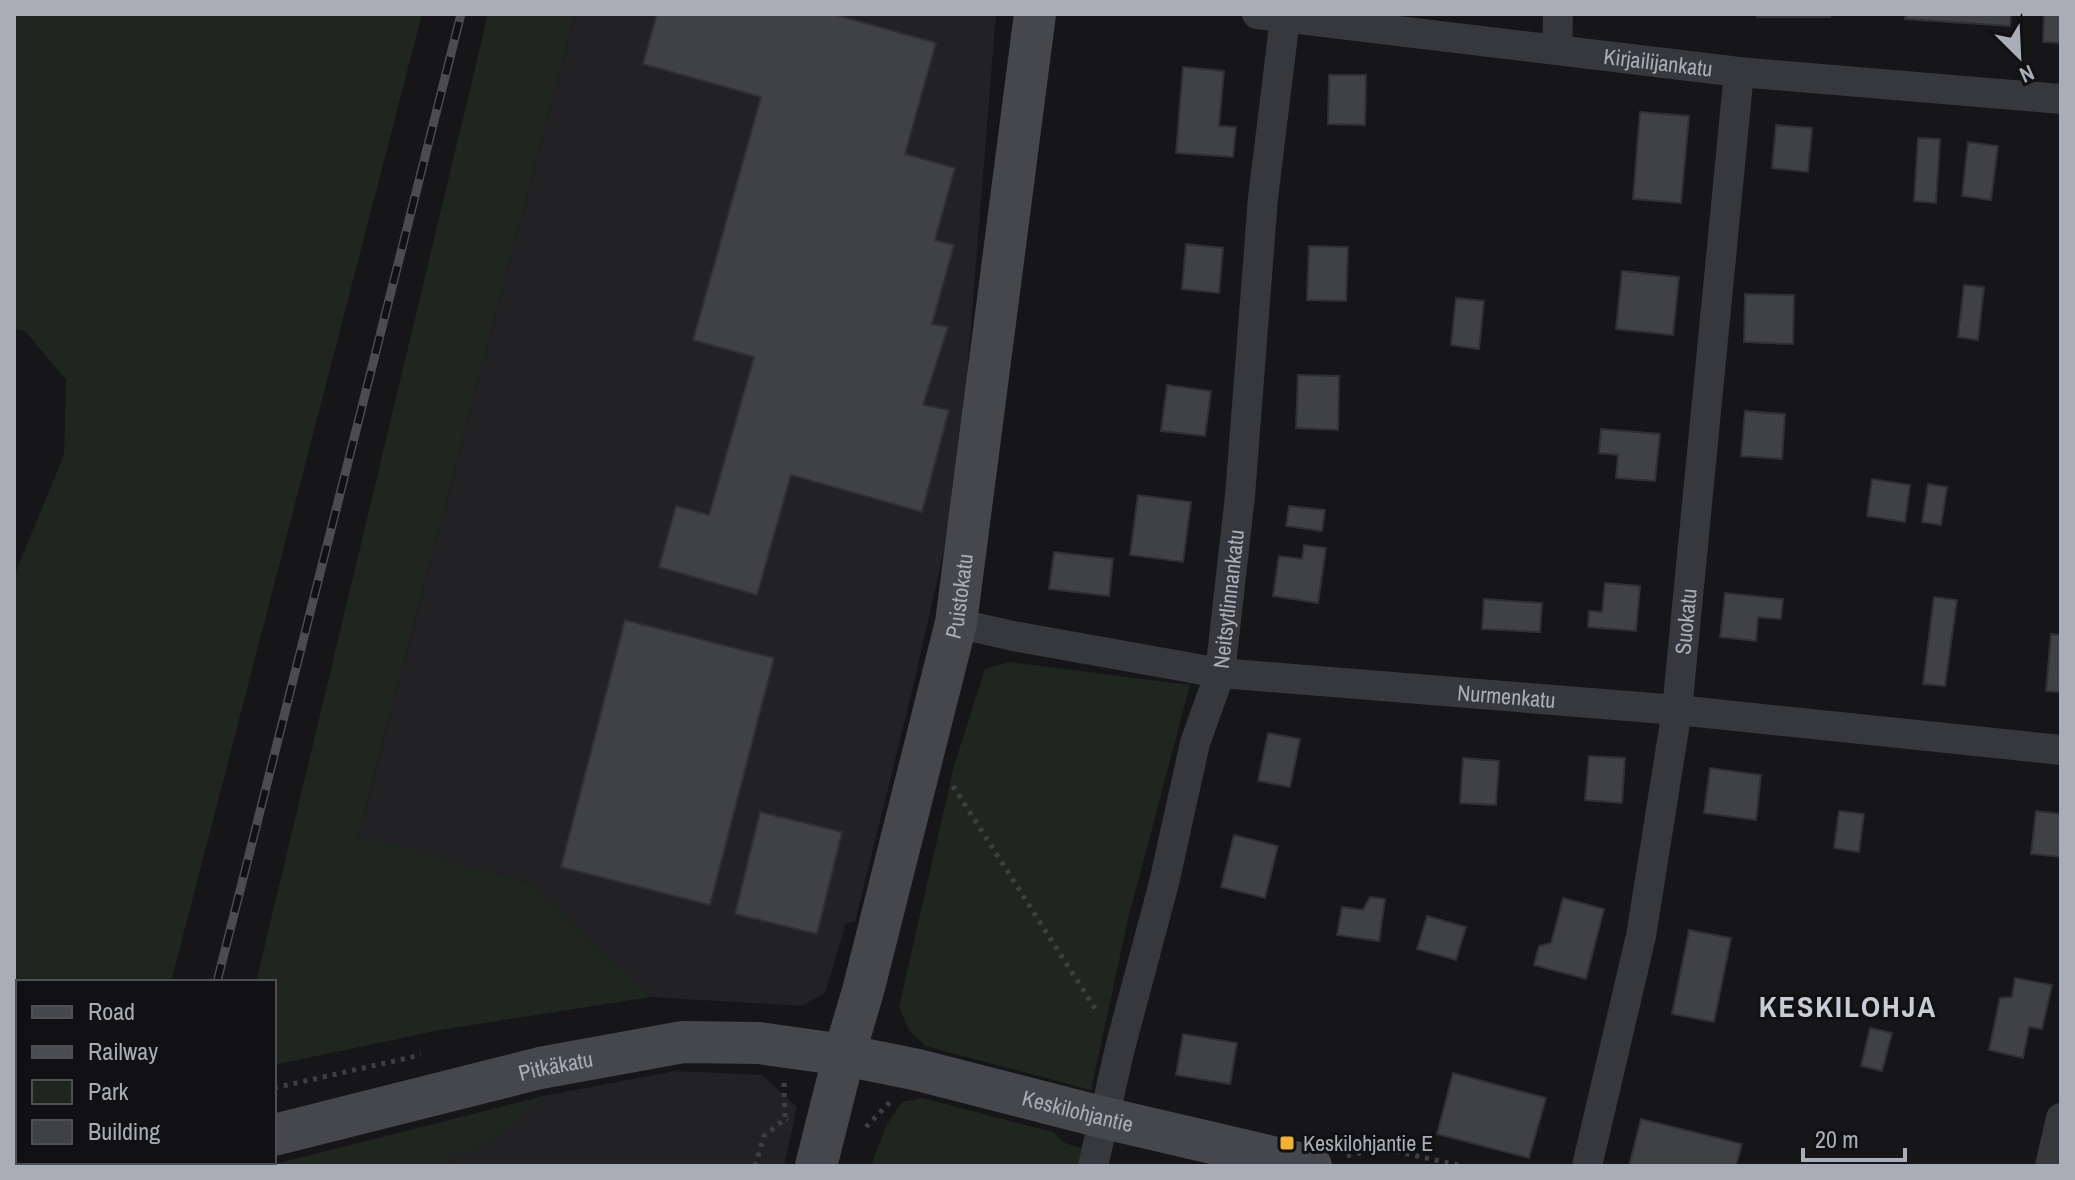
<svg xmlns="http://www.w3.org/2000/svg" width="2075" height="1180" font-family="'Archivo Narrow',sans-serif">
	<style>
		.built { fill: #222225 }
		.green { fill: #1e261f }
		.building { fill: #404145; stroke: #303034; stroke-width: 2 }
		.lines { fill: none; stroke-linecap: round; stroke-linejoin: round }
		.path { stroke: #3d3f44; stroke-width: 5; stroke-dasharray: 4 6; stroke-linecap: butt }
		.street { stroke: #37383d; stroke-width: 30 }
		.secondary { stroke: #45474d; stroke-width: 42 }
		.rail-casing { stroke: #4a4c52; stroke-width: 9 }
		.rail { stroke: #111113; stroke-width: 6; stroke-dasharray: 18; stroke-linecap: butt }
		.poi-dot { fill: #f2b134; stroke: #111113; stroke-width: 3 }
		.labels { text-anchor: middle; stroke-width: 6; stroke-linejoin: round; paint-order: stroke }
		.street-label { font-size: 22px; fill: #a8adb8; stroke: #111113 }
		.poi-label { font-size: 22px; fill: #a8adb8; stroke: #111113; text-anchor: start }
		.district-label { font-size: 30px; font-weight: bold; letter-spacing: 2px; fill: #c9ccd4; stroke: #111113 }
	</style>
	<rect width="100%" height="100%" fill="#161618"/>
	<g class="built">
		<polygon points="575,14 996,14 958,487 914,683 855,922 846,923 825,993 802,1006 651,997 528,882 358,837"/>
		<polygon points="676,1071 762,1075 797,1107 784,1166 437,1166 494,1139 548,1095"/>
	</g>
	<g class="green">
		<polygon points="14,14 422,14 171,982 18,982 18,1137 14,1139 14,576 64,455 66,380 26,332 14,328"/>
		<polygon points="488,14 575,14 358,836 528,882 651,997 440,1030 274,1065 274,982 256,982"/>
		<polygon points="1010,662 1190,685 1128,919 1091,1090 925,1046 909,1030 899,1007 954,766 985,669"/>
		<polygon points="548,1095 494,1139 437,1166 267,1166"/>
		<polygon points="922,1098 1053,1132 1065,1143 1088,1150 1083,1166 871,1166 887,1124 902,1102"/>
	</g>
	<g class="building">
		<polygon points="657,14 833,14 936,43 905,154 955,168 935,240 954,245 932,324 948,327 923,405 949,410 922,512 791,475 757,595 659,567 676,506 709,515 754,357 693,340 761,97 643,64"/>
		<rect x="1757" y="14" width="73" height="3"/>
		<polygon points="1906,14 2011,14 2010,26 1905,19"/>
		<polygon points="2044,14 2061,14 2061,43 2043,42"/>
		<polygon points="1183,67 1224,71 1219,126 1236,127 1233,157 1176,153"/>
		<polygon points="1329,75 1366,75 1365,125 1328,124"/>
		<polygon points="1640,112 1689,116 1681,203 1633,199"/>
		<polygon points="1776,125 1812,128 1808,172 1772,168"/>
		<polygon points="1918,138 1940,139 1936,203 1914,201"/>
		<polygon points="1968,142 1998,146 1991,200 1962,196"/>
		<polygon points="1186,244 1223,248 1219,293 1182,289"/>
		<polygon points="1309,246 1348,247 1346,301 1307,300"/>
		<polygon points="1622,271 1679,277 1673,335 1616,329"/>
		<polygon points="1964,285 1984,287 1978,340 1958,337"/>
		<polygon points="1745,294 1794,295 1793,344 1744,342"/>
		<polygon points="1456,298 1484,301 1479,349 1451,345"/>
		<polygon points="1298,375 1339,376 1338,430 1296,428"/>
		<polygon points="1167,385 1211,391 1205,436 1161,431"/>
		<polygon points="1745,411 1785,414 1782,459 1741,456"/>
		<polygon points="1601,429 1660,434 1655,481 1616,478 1618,455 1599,453"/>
		<polygon points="1872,479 1910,485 1905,522 1867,516"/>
		<polygon points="1928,484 1947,487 1941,525 1922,522"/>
		<polygon points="1138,495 1191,502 1183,562 1130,555"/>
		<polygon points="1289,506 1325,510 1322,531 1286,526"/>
		<polygon points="1304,545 1326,548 1318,603 1273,596 1279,556 1302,559"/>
		<polygon points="1054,552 1113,559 1109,596 1049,589"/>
		<polygon points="1605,583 1640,586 1636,631 1588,627 1589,611 1602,612"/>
		<polygon points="1725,593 1783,599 1781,619 1758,617 1756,641 1720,637"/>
		<polygon points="1934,597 1957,600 1945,686 1923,684"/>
		<polygon points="1484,599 1542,603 1540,632 1482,629"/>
		<polygon points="625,620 774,658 710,905 561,867"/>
		<polygon points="2051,634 2061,635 2061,692 2046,691"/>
		<polygon points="1268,733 1300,739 1290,787 1258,781"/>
		<polygon points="1589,756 1625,758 1622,803 1585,800"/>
		<polygon points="1463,758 1499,761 1496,805 1460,803"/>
		<polygon points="1710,768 1761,775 1756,820 1704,813"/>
		<polygon points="1839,811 1864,814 1859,852 1834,848"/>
		<polygon points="2036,811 2061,814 2061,857 2031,854"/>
		<polygon points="760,812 842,832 817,934 735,914"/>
		<polygon points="1234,835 1278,846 1265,898 1221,887"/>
		<polygon points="1370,897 1385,899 1379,941 1337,935 1342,907 1363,910"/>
		<polygon points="1563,898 1604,909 1586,979 1534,965 1539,946 1551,943"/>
		<polygon points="1427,916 1466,927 1456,960 1417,949"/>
		<polygon points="1689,930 1731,938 1714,1022 1672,1014"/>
		<polygon points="2015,978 2052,985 2042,1029 2029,1027 2023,1058 1989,1050 2000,998 2012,997"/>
		<polygon points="1870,1028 1892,1033 1882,1071 1861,1066"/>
		<polygon points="1183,1034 1237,1043 1230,1084 1176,1075"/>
		<polygon points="1453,1073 1546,1098 1529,1158 1437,1134"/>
		<polygon points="1641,1119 1742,1144 1736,1166 1629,1166"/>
	</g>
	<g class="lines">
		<g class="path">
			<polyline points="953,786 1096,1010"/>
			<polyline points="784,1083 785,1119"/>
			<polyline points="274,1088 421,1055"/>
			<polyline points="866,1127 890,1102"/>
			<polyline points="1347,1156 1381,1148 1462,1166"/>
			<polyline points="14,1165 25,1162"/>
			<polyline points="755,1166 764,1136 785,1119 788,1120"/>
		</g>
		<g class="street">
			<path id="s1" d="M1257,14L1739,72L2061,99"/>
			<polyline points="1557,50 1558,14"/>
			<path id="s2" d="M956,623L1013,636L1220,673L1677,710L2061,750"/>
			<path id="s3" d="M1093,1166L1120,1048L1164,883L1195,743L1220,673L1240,496L1263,198L1285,18"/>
			<path id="s4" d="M1587,1166L1641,936L1677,710L1739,72"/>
			<polyline points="2050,1166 2061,1118"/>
		</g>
		<g class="secondary">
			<path id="s5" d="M274,1135L540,1068L683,1042L759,1043L844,1055L918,1070L1105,1118L1311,1166"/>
			<polyline points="151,1166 167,1162"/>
			<path id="s6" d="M816,1166L844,1055L863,991L956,623L1035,14"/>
		</g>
		<defs>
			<g id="rail">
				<polyline points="217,982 461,14"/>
				<polyline points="172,1166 173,1162"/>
			</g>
		</defs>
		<use href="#rail" class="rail-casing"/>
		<use href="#rail" class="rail"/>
	</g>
	<rect class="poi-dot" x="1279" y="1135" width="16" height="16" rx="4"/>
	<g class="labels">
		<g class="street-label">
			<text dy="8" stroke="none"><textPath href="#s1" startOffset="404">Kirjailijankatu</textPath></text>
			<text dy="8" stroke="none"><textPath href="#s6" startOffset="588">Puistokatu</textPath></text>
			<text dy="8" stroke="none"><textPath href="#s3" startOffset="584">Neitsytlinnankatu</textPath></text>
			<text dy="8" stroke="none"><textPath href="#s4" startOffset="554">Suokatu</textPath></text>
			<text dy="8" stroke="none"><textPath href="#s2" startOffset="556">Nurmenkatu</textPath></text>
			<text dy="8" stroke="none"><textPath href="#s5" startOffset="290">Pitkäkatu</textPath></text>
			<text dy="8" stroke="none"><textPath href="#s5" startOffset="822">Keskilohjantie</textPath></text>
		</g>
		<g class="poi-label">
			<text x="1303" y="1151">Keskilohjantie E</text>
		</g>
		<g class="district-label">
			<text x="1848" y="1017">KESKILOHJA</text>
		</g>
	</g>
	<rect width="2075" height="1180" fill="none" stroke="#a8adb8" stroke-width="32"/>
	<rect x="16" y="980" width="260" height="184" fill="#111113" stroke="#4d4f55" stroke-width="2"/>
	<rect x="32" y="1006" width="40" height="12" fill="#45474d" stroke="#4d4f55" stroke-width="2"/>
	<text x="88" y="1020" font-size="24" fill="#a8adb8">Road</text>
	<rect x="32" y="1046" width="40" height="12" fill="#4a4c52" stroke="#4d4f55" stroke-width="2"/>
	<text x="88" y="1060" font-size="24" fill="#a8adb8">Railway</text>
	<rect x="32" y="1080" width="40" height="24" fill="#1e261f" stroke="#4d4f55" stroke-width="2"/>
	<text x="88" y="1100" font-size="24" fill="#a8adb8">Park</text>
	<rect x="32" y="1120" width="40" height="24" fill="#404145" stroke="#4d4f55" stroke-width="2"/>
	<text x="88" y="1140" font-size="24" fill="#a8adb8">Building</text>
	<g transform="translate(2019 56) rotate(156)" stroke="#111113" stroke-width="6" paint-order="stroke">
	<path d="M0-6L14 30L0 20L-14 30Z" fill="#a8adb8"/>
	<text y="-12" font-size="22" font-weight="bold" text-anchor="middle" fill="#a8adb8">N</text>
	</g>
	<path d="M1803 1148v12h102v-12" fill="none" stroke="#a8adb8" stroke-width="4"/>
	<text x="1815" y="1148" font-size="24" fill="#a8adb8" stroke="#111113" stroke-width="6" paint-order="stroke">20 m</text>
</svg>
